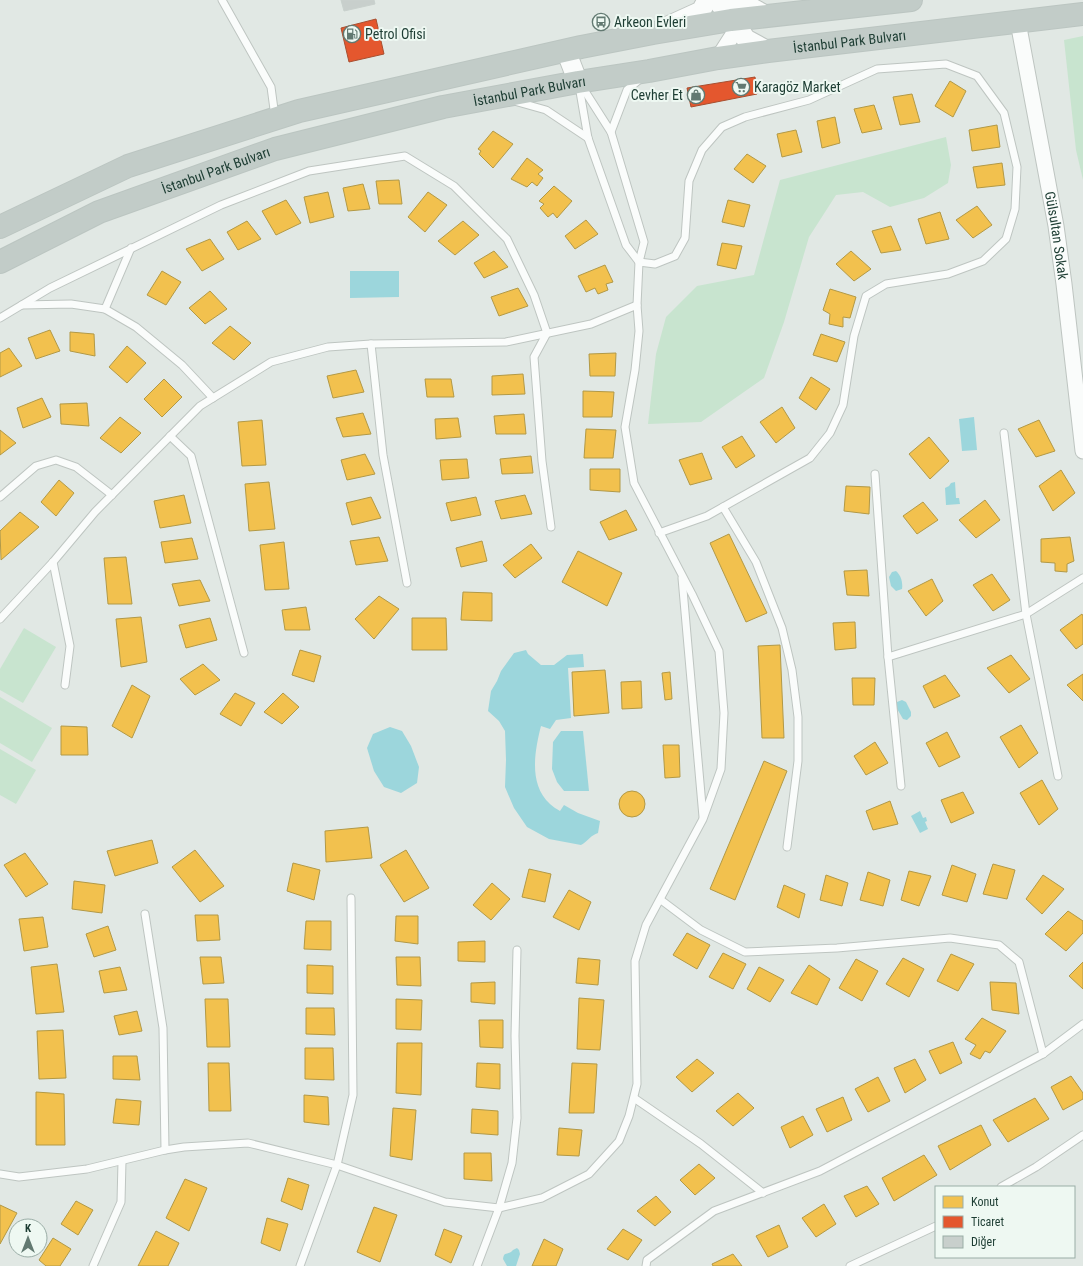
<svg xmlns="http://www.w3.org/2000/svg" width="1083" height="1266" font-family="'Roboto Condensed',sans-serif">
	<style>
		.green { fill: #c8e4cf }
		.water { fill: #9cd6dc }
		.homes { fill: #f2c14e; stroke: #b29946 }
		.shops { fill: #e4572e; stroke: #a84f30 }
		.building { fill: #c8cfcc; stroke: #c9d1cd }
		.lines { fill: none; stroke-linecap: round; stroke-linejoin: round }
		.service-casing { stroke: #bec5c1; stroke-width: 9 }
		.minor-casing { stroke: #bec5c1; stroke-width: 17 }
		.tertiary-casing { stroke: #bec5c1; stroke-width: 21 }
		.trunk-casing { stroke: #bbc5c1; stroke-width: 24 }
		.service { stroke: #fafcfb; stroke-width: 7 }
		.minor { stroke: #fafcfb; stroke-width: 15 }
		.tertiary { stroke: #fafcfb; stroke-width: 19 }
		.trunk { stroke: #c2ccc8; stroke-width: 22 }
		.labels { text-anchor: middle; stroke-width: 4; stroke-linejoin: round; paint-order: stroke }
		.poi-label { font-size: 14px; fill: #1d3d33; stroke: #eef8f2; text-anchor: start }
		.street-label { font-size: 14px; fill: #1d3d33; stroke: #eef8f2 }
	</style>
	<rect width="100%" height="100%" fill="#e1e8e4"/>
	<g class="green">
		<polygon points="1083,36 1083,180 1076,150 1064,40"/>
		<polygon points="946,137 951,165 948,183 924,198 890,207 863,192 836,195 809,237 784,322 764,378 701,422 648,424 656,354 666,317 697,286 754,275 780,180"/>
		<polygon points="24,628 56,647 23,703 0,690 0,669"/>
		<polygon points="0,697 52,728 32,762 0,743"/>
		<polygon points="0,749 36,770 16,804 0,795"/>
	</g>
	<g class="water">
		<polygon points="350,271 399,271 399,297 350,298"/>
		<polygon points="974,417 977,450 962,451 959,419"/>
		<polygon points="955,482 956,498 959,498 960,504 946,505 945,488 949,486 951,483"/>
		<path d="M896,571C901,575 903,583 902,589L896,591L891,586L889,577L892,572Z"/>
		<path d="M526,650L528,654L541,665H554L567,655L583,654L584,667L568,668L571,718L556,720L550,729L541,726C535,750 528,784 550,804C553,807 557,809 560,811L564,805L578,813L600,821L598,833C591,835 588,841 581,845L549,839L527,827L514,808L505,787L506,760L505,731L499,721L488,711L491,691L497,681L501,671L514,653Z"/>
		<polygon points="902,700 906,702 911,712 911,716 907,720 903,719 896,707 897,702"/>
		<polygon points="390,727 402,731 411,746 419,767 417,783 401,793 384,787 374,771 367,748 373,734"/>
		<polygon points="561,731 583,731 589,791 564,791 557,782 552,769 553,742"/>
		<polygon points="920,811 923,818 926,817 927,821 925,822 928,829 920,833 911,816"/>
		<path d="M517,1248L519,1250L520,1254L516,1266H507L503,1259C504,1252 506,1255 511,1252L513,1250Z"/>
	</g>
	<g class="homes">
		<polygon points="950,81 966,91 953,117 935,106"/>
		<polygon points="912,94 920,122 900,125 893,97"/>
		<polygon points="874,105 882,129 862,133 854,109"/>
		<polygon points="835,117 840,143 822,148 817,121"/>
		<polygon points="997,125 1000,147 972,151 969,130"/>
		<polygon points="796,130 802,152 782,157 777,134"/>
		<polygon points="493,131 513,144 493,168 479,154 481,151 478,149"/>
		<polygon points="747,154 766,166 753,183 734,169"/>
		<polygon points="527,158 543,170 538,174 543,178 537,186 532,182 527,187 511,179"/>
		<polygon points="1002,163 1005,185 977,188 973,167"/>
		<polygon points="399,180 402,204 379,204 376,181"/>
		<polygon points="363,184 370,209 348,211 343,188"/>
		<polygon points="554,186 572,201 557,218 553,213 548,217 540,208 544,204 539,201"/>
		<polygon points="328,192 334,217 310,223 304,197"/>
		<polygon points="428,192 447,205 425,232 408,217"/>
		<polygon points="286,200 301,223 276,235 262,211"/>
		<polygon points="728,200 750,205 744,227 722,222"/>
		<polygon points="977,206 992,225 973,238 956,220"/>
		<polygon points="940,212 949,239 926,244 918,219"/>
		<polygon points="586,220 598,234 575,249 565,236"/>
		<polygon points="247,221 261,239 238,250 227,232"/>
		<polygon points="463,221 479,235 455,255 438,241"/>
		<polygon points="891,226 901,250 881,253 872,231"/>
		<polygon points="210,239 224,259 202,271 186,249"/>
		<polygon points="722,243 742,246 736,269 717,265"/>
		<polygon points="494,251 508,267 484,278 474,263"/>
		<polygon points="851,251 871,269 854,281 836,264"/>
		<polygon points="605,265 613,282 606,284 608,290 598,294 595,288 586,292 578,276"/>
		<polygon points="162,271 181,282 166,305 147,295"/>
		<polygon points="518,288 528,306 499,316 491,297"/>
		<polygon points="830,289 856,297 850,318 843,317 843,327 829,324 830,314 823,310"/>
		<polygon points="210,291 227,309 205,324 189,308"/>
		<polygon points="230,326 251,343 234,360 212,343"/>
		<polygon points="50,330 60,351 36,359 28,338"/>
		<polygon points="70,332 94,334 95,356 70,351"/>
		<polygon points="821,334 845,342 837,362 813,355"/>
		<polygon points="127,346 146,363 127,383 109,367"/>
		<polygon points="9,348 22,366 0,377 0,353"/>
		<polygon points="616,353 615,376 590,376 589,354"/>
		<polygon points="356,370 364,392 333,398 327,376"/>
		<polygon points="523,374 525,394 492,395 492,376"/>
		<polygon points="811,377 830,389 816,410 799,398"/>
		<polygon points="164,379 182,397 162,417 144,399"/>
		<polygon points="425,379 451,379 454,397 427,397"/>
		<polygon points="583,391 614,392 612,417 583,417"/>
		<polygon points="42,398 51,417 23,428 17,408"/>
		<polygon points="87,403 89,426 61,424 60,404"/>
		<polygon points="782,407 795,428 776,443 760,422"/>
		<polygon points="363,413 371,434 343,437 336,418"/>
		<polygon points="524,414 526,434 496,434 494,416"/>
		<polygon points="120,417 141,433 121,453 100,438"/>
		<polygon points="458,418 461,437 436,439 435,419"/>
		<polygon points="262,420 266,465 242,466 238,422"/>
		<polygon points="1039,420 1055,451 1036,457 1018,429"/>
		<polygon points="586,429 616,430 613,458 584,458"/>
		<polygon points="0,430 16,443 0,455"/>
		<polygon points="742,436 755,456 736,468 722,447"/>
		<polygon points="929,437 949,461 930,479 909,454"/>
		<polygon points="702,453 712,479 690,485 679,460"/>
		<polygon points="365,454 375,474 347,480 341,460"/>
		<polygon points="531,456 533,473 502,474 500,459"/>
		<polygon points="467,459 469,478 442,480 440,460"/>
		<polygon points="590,469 620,469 620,492 590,490"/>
		<polygon points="1061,470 1075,493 1053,511 1039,486"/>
		<polygon points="59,480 74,493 56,516 41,502"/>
		<polygon points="269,482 275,529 249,531 245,484"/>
		<polygon points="846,486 870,487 869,514 844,511"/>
		<polygon points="184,495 191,523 160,528 154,501"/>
		<polygon points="525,495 532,514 501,519 495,501"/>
		<polygon points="371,497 381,518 352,525 346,503"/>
		<polygon points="476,497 481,515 451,521 446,503"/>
		<polygon points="985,500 1000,520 976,538 959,520"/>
		<polygon points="923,502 938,520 917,534 903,516"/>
		<polygon points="626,510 637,530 609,540 600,522"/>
		<polygon points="20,512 39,527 1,560 0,531"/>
		<polygon points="729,534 767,613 746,622 710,543"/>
		<polygon points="379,537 388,561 356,565 350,541"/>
		<polygon points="1070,537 1074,561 1067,564 1067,572 1055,571 1055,563 1041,562 1041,539"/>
		<polygon points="192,538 198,559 165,563 161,542"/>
		<polygon points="482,541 487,561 461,567 456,548"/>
		<polygon points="284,542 289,589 265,590 260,545"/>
		<polygon points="531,544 542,558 515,578 503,565"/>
		<polygon points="578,551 622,573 607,606 562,582"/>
		<polygon points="126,557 132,604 108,604 104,558"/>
		<polygon points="867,570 869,596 847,595 844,571"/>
		<polygon points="992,574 1010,600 993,611 973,585"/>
		<polygon points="932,579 943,601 926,616 908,591"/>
		<polygon points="200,580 210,601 179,606 172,584"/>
		<polygon points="463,592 492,593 492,621 461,620"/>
		<polygon points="379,596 399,609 374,639 355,619"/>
		<polygon points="306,607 310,630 285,630 282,610"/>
		<polygon points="1082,614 1083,616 1083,644 1076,649 1060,630"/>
		<polygon points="141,617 147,662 121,667 116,619"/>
		<polygon points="210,618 217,640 186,648 179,625"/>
		<polygon points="412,618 446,618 447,650 412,650"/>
		<polygon points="855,622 856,648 835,650 833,623"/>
		<polygon points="780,645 784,738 762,738 758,646"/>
		<polygon points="300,650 321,656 314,682 292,675"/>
		<polygon points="1011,655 1030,679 1009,693 987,668"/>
		<polygon points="203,664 220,680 195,695 180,679"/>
		<polygon points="605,670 609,713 574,716 572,672"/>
		<polygon points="670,672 672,699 665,700 662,673"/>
		<polygon points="1083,674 1083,701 1067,685"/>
		<polygon points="945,675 960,696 934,708 923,686"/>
		<polygon points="852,678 875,678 874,705 853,705"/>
		<polygon points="641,681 642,708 622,709 621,682"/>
		<polygon points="132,685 150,696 132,738 112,726"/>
		<polygon points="235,693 255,703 241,726 220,714"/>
		<polygon points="283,693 299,707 282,724 264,712"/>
		<polygon points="1021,725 1038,753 1019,768 1000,737"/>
		<polygon points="61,726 87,727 88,755 61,755"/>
		<polygon points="947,732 960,757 939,767 926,743"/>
		<polygon points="875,742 888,763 866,775 854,756"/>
		<polygon points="663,745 679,745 680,777 665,778"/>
		<polygon points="764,761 787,771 735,900 710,889"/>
		<polygon points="1042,780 1058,809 1039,825 1020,793"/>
		<circle cx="632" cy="804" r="13"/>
		<polygon points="963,792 974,813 951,823 941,800"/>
		<polygon points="890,801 898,824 873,830 866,811"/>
		<polygon points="368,827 372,858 326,862 325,831"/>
		<polygon points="152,840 158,863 115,876 107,851"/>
		<polygon points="195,850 224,886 200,902 172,867"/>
		<polygon points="406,850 429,888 404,902 380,865"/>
		<polygon points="25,853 48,884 26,897 4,865"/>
		<polygon points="293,863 320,870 314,900 287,891"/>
		<polygon points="993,864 1015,870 1007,899 983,894"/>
		<polygon points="952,865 976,874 967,902 942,895"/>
		<polygon points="529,869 551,874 545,902 522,897"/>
		<polygon points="909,871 931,876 919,906 901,900"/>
		<polygon points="868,872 890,880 883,906 860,900"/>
		<polygon points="826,875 848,883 842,906 820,900"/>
		<polygon points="1043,875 1064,889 1042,914 1026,899"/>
		<polygon points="74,881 105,885 102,913 72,909"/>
		<polygon points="492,883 510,899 491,920 473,905"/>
		<polygon points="784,885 805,894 799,918 777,907"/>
		<polygon points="569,890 591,902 579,930 553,917"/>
		<polygon points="1068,911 1083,921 1083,933 1066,951 1045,934"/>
		<polygon points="195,915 218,915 220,940 197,941"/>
		<polygon points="396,916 418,916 418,944 395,941"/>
		<polygon points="43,917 48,947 24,951 19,919"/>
		<polygon points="306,921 331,921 331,950 304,949"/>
		<polygon points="108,926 116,950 94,957 86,934"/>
		<polygon points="687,933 710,945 697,969 673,955"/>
		<polygon points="485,941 485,962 458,961 458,942"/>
		<polygon points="723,953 746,964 733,989 709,977"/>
		<polygon points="951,954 974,964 958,991 937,981"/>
		<polygon points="200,957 221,957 224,983 203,984"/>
		<polygon points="396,957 420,957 421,986 397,985"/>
		<polygon points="578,958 600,960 598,985 576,983"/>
		<polygon points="903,958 924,969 909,997 886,984"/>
		<polygon points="856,959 878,971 862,1001 839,988"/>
		<polygon points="1083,962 1083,989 1069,976"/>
		<polygon points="57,964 64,1012 36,1014 31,967"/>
		<polygon points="307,965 333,966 333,994 307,993"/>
		<polygon points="809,965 830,979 817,1005 791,993"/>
		<polygon points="120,967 127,990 104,993 99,971"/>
		<polygon points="759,967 784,980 770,1002 747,989"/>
		<polygon points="495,982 495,1004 471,1002 471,983"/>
		<polygon points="990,982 1016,983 1019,1014 992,1010"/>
		<polygon points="579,998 604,1000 600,1050 577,1049"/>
		<polygon points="205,999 228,999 230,1047 207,1047"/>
		<polygon points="396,999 422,1000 421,1030 396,1029"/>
		<polygon points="306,1008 334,1008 335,1035 306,1034"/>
		<polygon points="137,1011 142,1031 119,1035 114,1016"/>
		<polygon points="982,1018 1006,1031 990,1053 985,1051 980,1059 970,1054 976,1045 965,1039"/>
		<polygon points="479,1020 503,1020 503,1048 480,1047"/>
		<polygon points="63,1030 66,1078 39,1079 37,1031"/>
		<polygon points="953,1042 962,1063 940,1074 929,1051"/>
		<polygon points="397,1043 422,1043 421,1095 396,1093"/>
		<polygon points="305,1048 333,1048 334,1080 305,1079"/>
		<polygon points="113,1056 137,1056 140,1080 113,1079"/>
		<polygon points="697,1059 714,1073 692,1092 676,1077"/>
		<polygon points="915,1059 926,1080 905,1093 894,1068"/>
		<polygon points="208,1063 229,1063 231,1111 209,1111"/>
		<polygon points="477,1063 500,1064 500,1089 476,1087"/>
		<polygon points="572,1063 597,1064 594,1113 569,1113"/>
		<polygon points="1071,1076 1083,1093 1083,1099 1063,1110 1051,1087"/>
		<polygon points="878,1077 890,1101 868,1112 855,1089"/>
		<polygon points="36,1092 64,1094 65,1145 36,1145"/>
		<polygon points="738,1093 754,1108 733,1126 716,1111"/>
		<polygon points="304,1095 328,1097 329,1125 304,1122"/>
		<polygon points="843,1097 852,1120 827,1132 816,1109"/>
		<polygon points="1035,1098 1049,1119 1008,1142 993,1120"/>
		<polygon points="116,1099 141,1101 139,1125 113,1123"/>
		<polygon points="393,1108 416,1110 412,1160 390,1156"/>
		<polygon points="472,1109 498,1111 498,1135 471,1133"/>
		<polygon points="803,1116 813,1135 790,1148 781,1127"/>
		<polygon points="981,1125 991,1145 950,1170 938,1146"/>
		<polygon points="559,1128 582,1130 579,1156 557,1155"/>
		<polygon points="464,1153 491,1153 492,1181 464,1179"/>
		<polygon points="924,1155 937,1175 894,1201 882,1178"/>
		<polygon points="699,1164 715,1178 695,1195 680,1180"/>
		<polygon points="288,1178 309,1185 302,1210 281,1201"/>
		<polygon points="185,1179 207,1188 189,1231 166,1218"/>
		<polygon points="867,1186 879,1204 856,1217 844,1196"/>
		<polygon points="656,1196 671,1212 655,1226 637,1211"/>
		<polygon points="76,1201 93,1210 78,1235 61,1224"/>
		<polygon points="824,1204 836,1224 816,1237 802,1218"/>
		<polygon points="0,1205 17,1213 0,1244"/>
		<polygon points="374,1207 397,1215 380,1262 357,1252"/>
		<polygon points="267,1218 288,1224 280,1251 261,1243"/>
		<polygon points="779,1225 788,1247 768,1257 756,1236"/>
		<polygon points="444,1229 462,1236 451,1263 435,1255"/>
		<polygon points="623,1229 642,1240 628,1260 607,1249"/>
		<polygon points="156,1231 179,1243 168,1266 138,1266"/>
		<polygon points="53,1238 71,1249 60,1266 46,1266 39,1260"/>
		<polygon points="544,1239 563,1249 556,1266 532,1266"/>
		<polygon points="733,1254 742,1266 713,1266 712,1264"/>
	</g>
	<g class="shops">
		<polygon points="376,19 384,54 349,62 341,28"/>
		<polygon points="755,77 757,94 691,107 687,88"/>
	</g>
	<polygon class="building" points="341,0 374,0 375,4 344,11"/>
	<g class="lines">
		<defs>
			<g id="service">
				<polyline points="222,0 271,87 275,117"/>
				<polyline points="579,86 588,138 626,245 639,262 655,264 675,256 685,238 689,181 702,150 722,127 745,117 809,100 877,69 946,64 977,76 1004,113 1017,167 1015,209 1006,239 983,261 948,274 886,284 866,296 854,336 843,405 830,433 810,458 707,516 659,533"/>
				<polyline points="514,101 546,110 588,138"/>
				<polyline points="611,132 627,90 640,79"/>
				<polyline points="22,305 71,304 105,309 136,327 182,365 213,398"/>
				<polyline points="105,309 131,248"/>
				<polyline points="0,318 50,288 221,205 309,171 405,156 454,186 507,239 534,295 547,333 534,357 542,461 551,527"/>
				<polyline points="371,344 383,455 407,583"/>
				<polyline points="1004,433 1026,614 1058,776"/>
				<polyline points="170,436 191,456 244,653"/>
				<polyline points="875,474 888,657 1026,614 1083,578"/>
				<polyline points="0,497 36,466 56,460 76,467 112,495"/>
				<polyline points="723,507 756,562 782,628 792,670 798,717 798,761 787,847"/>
				<polyline points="53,562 70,646 65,685"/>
				<polyline points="682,578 703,817"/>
				<polyline points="0,619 53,562 95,512 200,406 271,362 328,347 371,344 506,342 591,324 637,305"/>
				<polyline points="888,657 901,786"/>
				<polyline points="661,900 701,930 745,952 837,948 950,938 999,945 1019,962 1043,1054"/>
				<polyline points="145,914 163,1028 165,1150"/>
				<polyline points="634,1098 701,1144 763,1193"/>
				<polyline points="0,1174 19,1177 87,1169 165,1150 184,1147 248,1143 337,1165 445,1202 499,1208 542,1198 589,1174 619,1141 629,1116 637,1084 635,961 646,925 703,819 721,769 724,713 719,651 692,594 634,483 625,427 635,370 639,331 637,305 639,262 644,242 611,132 581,85"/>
				<polyline points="1001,1187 1036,1167 1083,1135"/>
				<polyline points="93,1266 121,1202 122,1161"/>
				<polyline points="300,1266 337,1165 353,1095 351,898"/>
				<polyline points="477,1266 499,1208 512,1163 517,1118 515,1036 517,950"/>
				<polyline points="646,1266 647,1260 714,1211 820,1171 1043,1054 1083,1024"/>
				<polyline points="850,1266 936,1226"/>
			</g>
			<g id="minor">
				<path id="s1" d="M1018,22L1056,226L1064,284L1083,451"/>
				<polyline points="718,58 734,33 736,17"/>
			</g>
			<g id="tertiary">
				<polyline points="717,0 746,39 768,51"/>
				<polyline points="738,0 767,16"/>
				<polyline points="668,26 701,11 707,0"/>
				<polyline points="566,51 578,82"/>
			</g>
			<g id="trunk">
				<polyline points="0,227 128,166 299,111 581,47 653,33 731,20 911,0"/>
				<path id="s2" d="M0,262L99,212L275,149L443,107L578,82L649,71L718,58L768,51L1083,14"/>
			</g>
		</defs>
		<use href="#service" class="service-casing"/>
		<use href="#minor" class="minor-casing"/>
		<use href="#tertiary" class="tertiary-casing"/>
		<use href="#trunk" class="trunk-casing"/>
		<use href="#service" class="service"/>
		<use href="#minor" class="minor"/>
		<use href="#tertiary" class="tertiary"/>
		<use href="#trunk" class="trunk"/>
	</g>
	<defs>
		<symbol id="bus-ring" viewBox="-11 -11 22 22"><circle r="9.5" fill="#eef8f2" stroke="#627971" stroke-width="1.5"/><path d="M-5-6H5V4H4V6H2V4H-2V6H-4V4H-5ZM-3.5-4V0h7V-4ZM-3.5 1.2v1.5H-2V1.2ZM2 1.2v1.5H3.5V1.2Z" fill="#627971"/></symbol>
		<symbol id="fuel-ring" viewBox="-11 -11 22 22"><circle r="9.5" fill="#eef8f2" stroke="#627971" stroke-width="1.5"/><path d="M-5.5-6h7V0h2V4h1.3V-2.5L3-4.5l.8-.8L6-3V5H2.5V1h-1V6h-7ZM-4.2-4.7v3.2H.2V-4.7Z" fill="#627971"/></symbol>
		<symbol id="supermarket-ring" viewBox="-11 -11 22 22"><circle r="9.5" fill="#eef8f2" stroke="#627971" stroke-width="1.5"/><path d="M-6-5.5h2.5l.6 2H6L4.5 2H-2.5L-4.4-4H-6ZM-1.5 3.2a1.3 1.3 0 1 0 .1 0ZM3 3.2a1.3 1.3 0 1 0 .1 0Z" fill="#627971"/></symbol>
		<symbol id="shop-ring" viewBox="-11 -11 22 22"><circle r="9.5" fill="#eef8f2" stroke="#627971" stroke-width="1.5"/><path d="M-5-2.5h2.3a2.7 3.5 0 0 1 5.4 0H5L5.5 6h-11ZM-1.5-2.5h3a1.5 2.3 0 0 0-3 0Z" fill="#627971"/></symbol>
	</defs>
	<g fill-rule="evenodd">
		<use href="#bus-ring" x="591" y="12" width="20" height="20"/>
		<use href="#fuel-ring" x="342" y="24" width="20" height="20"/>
		<use href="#supermarket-ring" x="731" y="77" width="20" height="20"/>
		<use href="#shop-ring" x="686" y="85" width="20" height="20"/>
	</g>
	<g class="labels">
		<g class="poi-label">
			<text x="614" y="27">Arkeon Evleri</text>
			<text x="365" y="39">Petrol Ofisi</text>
			<text x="754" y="92">Karagöz Market</text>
			<text x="683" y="100" text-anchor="end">Cevher Et</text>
		</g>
		<g class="street-label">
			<text dy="5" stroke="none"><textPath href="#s2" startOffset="883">İstanbul Park Bulvarı</textPath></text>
			<text dy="5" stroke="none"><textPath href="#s2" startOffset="559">İstanbul Park Bulvarı</textPath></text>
			<text dy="5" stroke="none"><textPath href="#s2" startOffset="235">İstanbul Park Bulvarı</textPath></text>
			<text dy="5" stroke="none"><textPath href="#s1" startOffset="217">Gülsultan Sokak</textPath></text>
		</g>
	</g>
	<rect x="935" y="1186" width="140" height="72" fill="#eef8f2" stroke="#9aada6"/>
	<rect x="943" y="1196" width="20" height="12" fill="#f2c14e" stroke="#9aada6"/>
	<text x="971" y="1206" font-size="12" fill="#1d3d33">Konut</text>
	<rect x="943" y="1216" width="20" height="12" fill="#e4572e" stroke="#9aada6"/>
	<text x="971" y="1226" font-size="12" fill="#1d3d33">Ticaret</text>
	<rect x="943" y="1236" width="20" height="12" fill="#c8cfcc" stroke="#9aada6"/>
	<text x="971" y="1246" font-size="12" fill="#1d3d33">Diğer</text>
	<g transform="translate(28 1238)"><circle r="19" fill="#eef8f2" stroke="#9aada6"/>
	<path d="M0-3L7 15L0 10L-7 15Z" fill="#627971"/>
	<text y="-6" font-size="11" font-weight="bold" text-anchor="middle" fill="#1d3d33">K</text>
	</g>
</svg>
